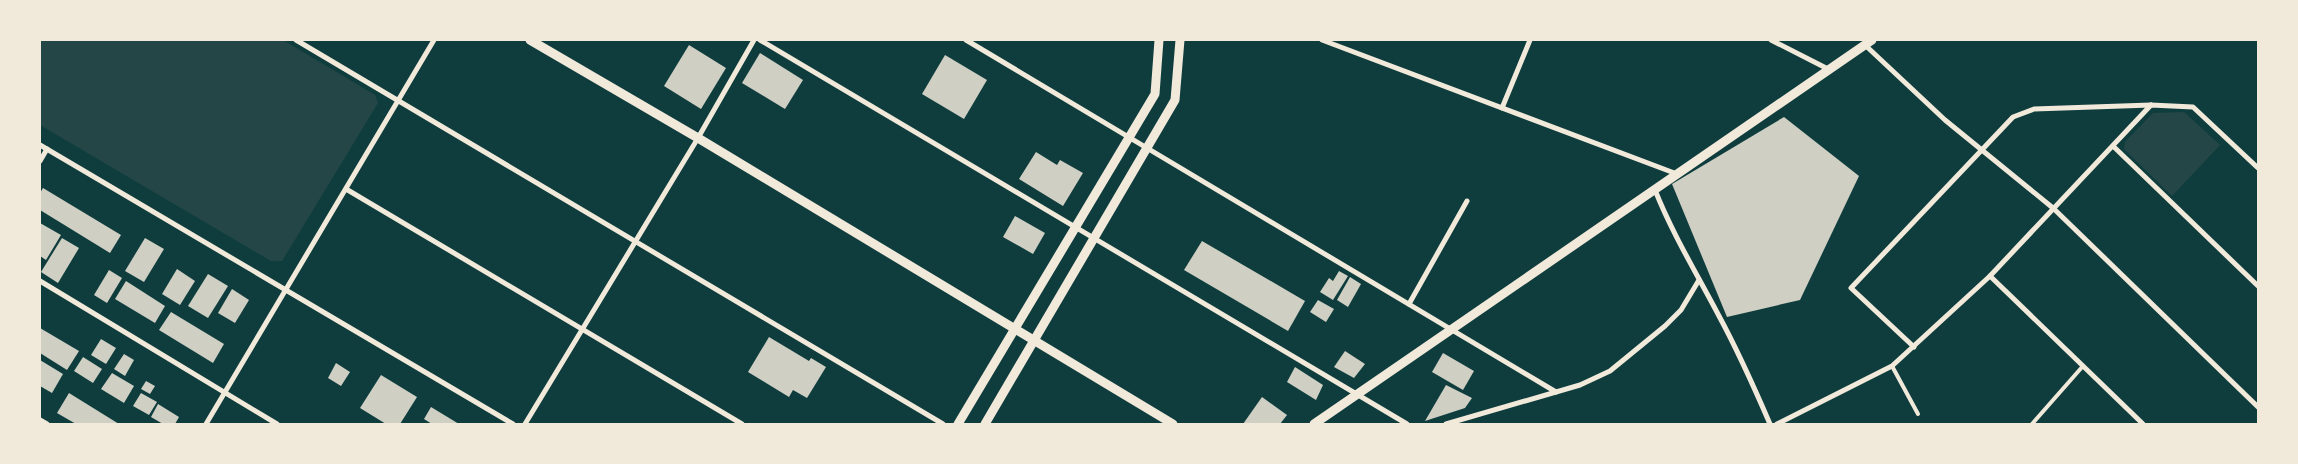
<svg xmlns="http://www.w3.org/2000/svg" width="2298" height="464" font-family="'Archivo Narrow',sans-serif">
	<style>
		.green { fill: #244646 }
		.building { fill: #cfcfc3 }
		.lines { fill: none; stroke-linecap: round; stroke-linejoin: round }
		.service { stroke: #f1e9da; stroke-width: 4 }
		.minor { stroke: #f1e9da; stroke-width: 5 }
		.tertiary { stroke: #f1e9da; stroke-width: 9 }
	</style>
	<rect width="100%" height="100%" fill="#0f3d3e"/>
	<g class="green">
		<polygon points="40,40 283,40 375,95 378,103 282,261 271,261 40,125"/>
		<polygon points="2184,112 2220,145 2172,196 2124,149 2125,142 2153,113"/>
	</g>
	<g class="building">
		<polygon points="689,45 726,68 701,109 664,86"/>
		<polygon points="760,53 803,80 785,109 742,83"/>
		<polygon points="945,55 987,80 964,119 922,94"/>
		<polygon points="1784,117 1859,176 1800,300 1727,317 1672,184"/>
		<polygon points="1036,152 1057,165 1060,160 1083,173 1063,206 1019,179"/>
		<polygon points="43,188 121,235 110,253 40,210 40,193"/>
		<polygon points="1015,216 1045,233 1033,254 1003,237"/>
		<polygon points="40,223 61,235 46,260 40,256"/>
		<polygon points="62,238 79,248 58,283 41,272"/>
		<polygon points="145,238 164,249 144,282 125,271"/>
		<polygon points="1202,241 1305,301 1288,331 1184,270"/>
		<polygon points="177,269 195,281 180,305 162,294"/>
		<polygon points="109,270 122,278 107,303 94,295"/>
		<polygon points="1339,271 1348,276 1333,300 1320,292 1329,278 1333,281"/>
		<polygon points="208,274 228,286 208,318 188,306"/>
		<polygon points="1350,277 1361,284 1348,307 1337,300"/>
		<polygon points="126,281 165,306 155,323 115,299"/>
		<polygon points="232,289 249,300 235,323 218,313"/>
		<polygon points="1318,300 1334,309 1326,322 1310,312"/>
		<polygon points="171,312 224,344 213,363 159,330"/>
		<polygon points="40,328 79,351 67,370 40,353"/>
		<polygon points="769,337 809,361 811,358 826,367 807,398 793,390 789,397 748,372"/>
		<polygon points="101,339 116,348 106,364 91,355"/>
		<polygon points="1345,351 1365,364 1354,378 1334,367"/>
		<polygon points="1443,353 1474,371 1463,390 1432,372"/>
		<polygon points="124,354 134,360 125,376 114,369"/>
		<polygon points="83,357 102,369 93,383 74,371"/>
		<polygon points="40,360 63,374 52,393 40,386"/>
		<polygon points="336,363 350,372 341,386 328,378"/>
		<polygon points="1295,367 1323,385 1316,400 1287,382"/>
		<polygon points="112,373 134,386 124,403 101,389"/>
		<polygon points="381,375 417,397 400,424 386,424 360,408"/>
		<polygon points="146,381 155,386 150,394 141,389"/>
		<polygon points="1446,385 1472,398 1465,408 1425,421"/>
		<polygon points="69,393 119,424 76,424 57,413"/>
		<polygon points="141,393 157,402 149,415 133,406"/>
		<polygon points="1262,397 1287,415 1280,424 1243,424"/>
		<polygon points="158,404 179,417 175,424 163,424 151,417"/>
		<polygon points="431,407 459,424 432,424 424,419"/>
	</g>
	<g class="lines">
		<g class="service">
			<polyline points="1892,366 1918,414"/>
			<polyline points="2032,424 2083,366"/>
		</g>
		<g class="minor">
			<polyline points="296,40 943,424"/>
			<polyline points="760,40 1407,424"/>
			<polyline points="966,40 1556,392"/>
			<polyline points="1322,40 1677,174"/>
			<polyline points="1771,40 1830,70"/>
			<polyline points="1865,45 1945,120 2053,208 2258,407"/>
			<polyline points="1502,108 1530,40"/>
			<polyline points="40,145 513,424"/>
			<polyline points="2113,146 2258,286"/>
			<polyline points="40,161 47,149"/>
			<polyline points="346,189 742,424"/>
			<path d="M1655,190C1673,235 1697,274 1719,316C1738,351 1754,387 1770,424"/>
			<polyline points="1990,276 2143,424"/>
			<polyline points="40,281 277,424"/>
			<polyline points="1409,304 1467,201"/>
			<polyline points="1914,347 1851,288 2013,117 2034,109 2151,105 2193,107 2258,168"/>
			<polyline points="40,420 47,424"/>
			<polyline points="206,424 434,40"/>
			<polyline points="525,424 698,138 754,40"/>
			<polyline points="1446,424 1580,385 1610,371 1665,326 1681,310 1699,280"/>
			<polyline points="1777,424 1892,366 1990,276 2151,105"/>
		</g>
		<g class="tertiary">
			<polyline points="530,40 698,138 1173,424"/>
			<polyline points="958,424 1155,94 1159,40"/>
			<polyline points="985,424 1175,100 1180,40"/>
			<polyline points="1314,424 1872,40"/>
		</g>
	</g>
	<rect width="2298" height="464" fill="none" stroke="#f1e9da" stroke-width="82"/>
</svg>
